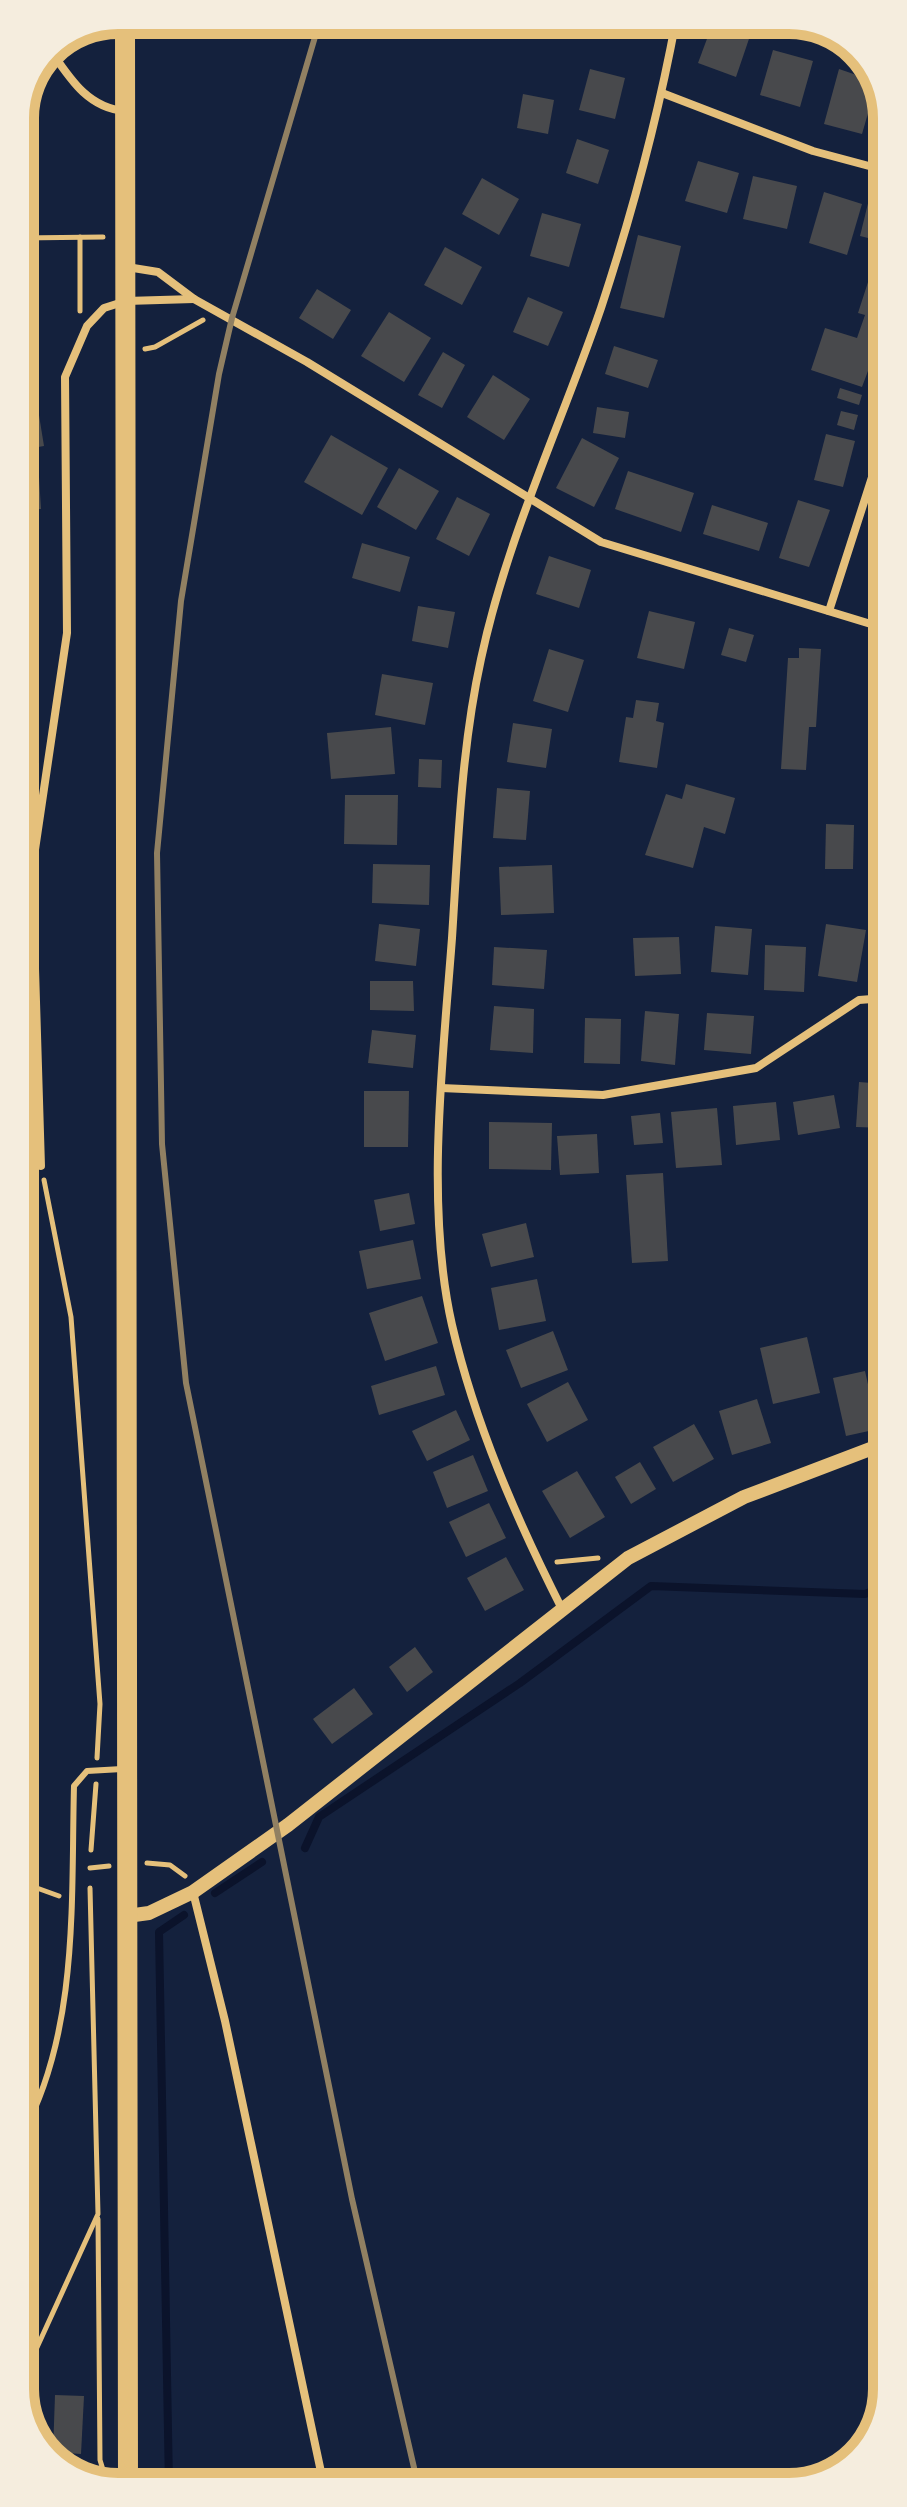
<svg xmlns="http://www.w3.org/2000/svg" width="907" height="2507" font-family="Mulish,sans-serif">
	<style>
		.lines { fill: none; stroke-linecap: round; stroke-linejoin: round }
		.stream { stroke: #0b132b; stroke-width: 8 }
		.building { fill: #48494c }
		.path { stroke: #e5c07b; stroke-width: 5 }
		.service { stroke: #e5c07b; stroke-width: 6 }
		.minor { stroke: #e5c07b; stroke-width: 8 }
		.tertiary { stroke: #e5c07b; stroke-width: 14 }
		.primary { stroke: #e5c07b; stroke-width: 20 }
		.rail { stroke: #918062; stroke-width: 6 }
		.rim { fill: none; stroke: #e5c07b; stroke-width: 10 }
	</style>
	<rect width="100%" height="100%" fill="#14213d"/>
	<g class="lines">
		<g class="stream">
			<polyline points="305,1848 319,1817 520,1683 651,1586 865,1594 886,1586"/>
			<polyline points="215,1893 262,1862"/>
			<polyline points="169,2486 159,1932 184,1915"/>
		</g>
	</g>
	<g class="building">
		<polygon points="714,20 751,33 736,77 698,63"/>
		<polygon points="773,50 813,61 800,107 760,95"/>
		<polygon points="590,69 625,78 615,119 579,110"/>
		<polygon points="839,69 877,82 862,134 824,124"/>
		<polygon points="523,94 554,100 548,134 517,128"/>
		<polygon points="577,139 609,150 598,184 566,173"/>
		<polygon points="698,161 739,173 727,213 685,201"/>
		<polygon points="753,176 797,186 787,229 743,219"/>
		<polygon points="482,178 519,199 499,235 462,214"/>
		<polygon points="874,179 884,181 884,242 860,236"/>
		<polygon points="824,192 862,204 847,255 809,243"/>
		<polygon points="542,213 581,224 569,267 530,256"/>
		<polygon points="638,235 681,246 664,318 620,308"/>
		<polygon points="445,247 482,267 462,305 424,285"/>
		<polygon points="869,279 884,284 884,328 862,387 811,370 825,328 857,338 865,315 858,313"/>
		<polygon points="317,289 351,310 333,339 299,318"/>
		<polygon points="528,297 563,312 548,346 513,332"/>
		<polygon points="389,312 431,338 404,382 361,356"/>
		<polygon points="614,346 658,360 648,388 605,374"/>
		<polygon points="443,352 465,365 442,408 418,395"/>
		<polygon points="25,358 31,398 21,399 21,359"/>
		<polygon points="493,375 530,399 504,440 467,417"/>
		<polygon points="840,388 862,395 859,405 837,398"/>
		<polygon points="597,407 629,412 625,438 593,433"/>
		<polygon points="38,409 44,446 21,450 21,411"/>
		<polygon points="841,411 858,415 854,430 837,425"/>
		<polygon points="826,434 855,441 843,487 814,480"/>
		<polygon points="331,435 388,468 362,515 304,482"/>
		<polygon points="582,438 619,458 594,507 556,488"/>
		<polygon points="399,468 439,491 416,530 377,507"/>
		<polygon points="628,471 694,493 681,532 615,509"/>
		<polygon points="39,477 41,509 21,510 21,478"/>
		<polygon points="457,497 490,514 469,556 436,539"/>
		<polygon points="798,500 830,510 809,567 779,558"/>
		<polygon points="712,505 768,523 759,551 703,534"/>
		<polygon points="34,540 37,571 21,573 21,541"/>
		<polygon points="362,543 410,557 400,592 352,578"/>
		<polygon points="549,556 591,570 579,608 536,594"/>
		<polygon points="21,599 25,599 26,636 21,637"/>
		<polygon points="418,606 455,612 448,648 412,641"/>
		<polygon points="649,611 695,622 684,669 637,658"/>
		<polygon points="729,628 754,635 746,662 721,655"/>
		<polygon points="799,648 821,649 816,727 809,727 806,770 781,769 788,658 799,658"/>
		<polygon points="549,649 584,660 568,712 533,701"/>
		<polygon points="879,668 884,669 884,705 874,704"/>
		<polygon points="382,674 433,683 425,725 375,715"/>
		<polygon points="636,700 659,703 656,721 664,723 657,768 619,762 626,717 633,718"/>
		<polygon points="513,723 552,729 546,768 507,762"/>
		<polygon points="391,727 395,774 331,779 327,733"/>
		<polygon points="419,759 442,760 441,788 418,787"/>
		<polygon points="686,784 735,798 725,834 704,827 693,868 645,855 666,794 682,799"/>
		<polygon points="497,788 530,791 526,840 493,838"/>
		<polygon points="345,795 398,795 397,845 344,844"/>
		<polygon points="826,824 854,825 853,869 825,869"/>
		<polygon points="373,864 430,865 429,905 372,903"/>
		<polygon points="552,865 554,913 501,915 499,867"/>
		<polygon points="379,924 420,929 416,966 375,961"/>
		<polygon points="826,924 866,930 857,982 818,976"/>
		<polygon points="715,926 752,929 748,975 711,972"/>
		<polygon points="876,935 885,936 885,977 871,976"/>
		<polygon points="679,937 681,974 635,976 633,938"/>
		<polygon points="765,945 806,947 804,992 764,990"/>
		<polygon points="494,947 547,950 544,989 492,985"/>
		<polygon points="370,981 413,981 414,1011 370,1010"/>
		<polygon points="494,1006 534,1009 533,1053 490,1050"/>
		<polygon points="645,1011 679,1014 675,1065 641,1061"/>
		<polygon points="707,1013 754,1016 751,1054 704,1050"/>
		<polygon points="585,1018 621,1019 620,1064 584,1063"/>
		<polygon points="372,1030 416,1035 413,1068 368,1063"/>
		<polygon points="859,1082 885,1084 885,1128 856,1127"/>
		<polygon points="364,1091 409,1091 408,1147 364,1147"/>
		<polygon points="834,1095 840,1128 798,1135 793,1102"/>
		<polygon points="776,1102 780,1140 736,1145 733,1106"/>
		<polygon points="717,1108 722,1165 676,1168 671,1112"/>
		<polygon points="660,1113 663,1143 634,1145 631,1116"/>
		<polygon points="489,1122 552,1123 551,1170 489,1169"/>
		<polygon points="597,1134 599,1173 560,1175 557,1136"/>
		<polygon points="663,1173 668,1261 632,1263 626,1175"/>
		<polygon points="409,1193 415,1224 380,1231 374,1200"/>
		<polygon points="526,1223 534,1257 491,1267 482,1234"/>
		<polygon points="413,1240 421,1279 367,1289 359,1251"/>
		<polygon points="537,1279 546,1321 499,1330 491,1288"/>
		<polygon points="422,1296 438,1343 385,1361 369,1313"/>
		<polygon points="553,1331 568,1370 521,1388 506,1350"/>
		<polygon points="807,1337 820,1393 773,1404 760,1348"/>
		<polygon points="436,1366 445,1395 379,1415 371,1386"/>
		<polygon points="865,1371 878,1429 846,1436 833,1378"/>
		<polygon points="568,1382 588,1420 547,1442 527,1404"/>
		<polygon points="757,1399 771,1443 732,1455 719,1411"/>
		<polygon points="456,1410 470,1440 427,1461 412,1431"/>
		<polygon points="694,1424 714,1459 673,1482 653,1447"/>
		<polygon points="473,1455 488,1491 447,1508 433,1472"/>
		<polygon points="640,1462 656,1489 631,1504 615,1477"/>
		<polygon points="577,1471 605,1517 570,1538 542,1491"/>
		<polygon points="489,1503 506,1538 466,1557 449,1522"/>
		<polygon points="506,1557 524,1590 485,1611 467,1578"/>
		<polygon points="415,1647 433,1672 407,1692 389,1667"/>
		<polygon points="354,1688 373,1714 332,1744 313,1719"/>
		<polygon points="55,2395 84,2396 81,2454 53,2452"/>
	</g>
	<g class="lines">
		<g class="path">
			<polyline points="80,237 80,311"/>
			<polyline points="20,238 103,237"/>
			<polyline points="145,349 155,347 203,320"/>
			<polyline points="44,1180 71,1317 100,1704 97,1758"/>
			<polyline points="557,1562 598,1558"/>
			<polyline points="91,1850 96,1784"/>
			<polyline points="147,1863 170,1865 185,1876"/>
			<polyline points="90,1868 109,1866"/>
			<polyline points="23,1883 59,1896"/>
			<polyline points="98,2219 100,2460 104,2473"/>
			<polyline points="23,2378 98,2214 90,1888"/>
		</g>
		<path class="service" d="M23,2133C79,2029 71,1900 74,1786L87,1771L122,1769"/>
		<g class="minor">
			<path d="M49,48C69,77 87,108 125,111"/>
			<polyline points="662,93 813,151 884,170"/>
			<polyline points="127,267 158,272 194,299 307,362 601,542 884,628"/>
			<polyline points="829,611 884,440"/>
			<polyline points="441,1088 603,1095 756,1068 859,1000 885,998"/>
			<polyline points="41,1166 32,870 67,633 65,377 87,326 104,308 126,301 194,299"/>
			<path d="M562,1609C516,1518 475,1424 452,1325C425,1206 443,1059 452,938C458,845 461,750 481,659C507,537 561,425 601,308C632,214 658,117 676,20"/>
			<polyline points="193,1892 225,2021 324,2486"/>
		</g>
		<polyline class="tertiary" points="127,1916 149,1913 193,1892 288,1825 628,1558 744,1497 886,1443"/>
		<polyline class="primary" points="125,20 128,2487"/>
		<polyline class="rail" points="320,20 232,318 219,374 181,601 157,853 162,1144 186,1383 352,2199 418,2485"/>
	</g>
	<path d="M0 0H907V2507H0ZM118 34H789A84 84 0 0 1 873 118V2389A84 84 0 0 1 789 2473H118A84 84 0 0 1 34 2389V118A84 84 0 0 1 118 34Z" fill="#f5edde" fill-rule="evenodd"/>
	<path class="rim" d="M118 34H789A84 84 0 0 1 873 118V2389A84 84 0 0 1 789 2473H118A84 84 0 0 1 34 2389V118A84 84 0 0 1 118 34Z"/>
</svg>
